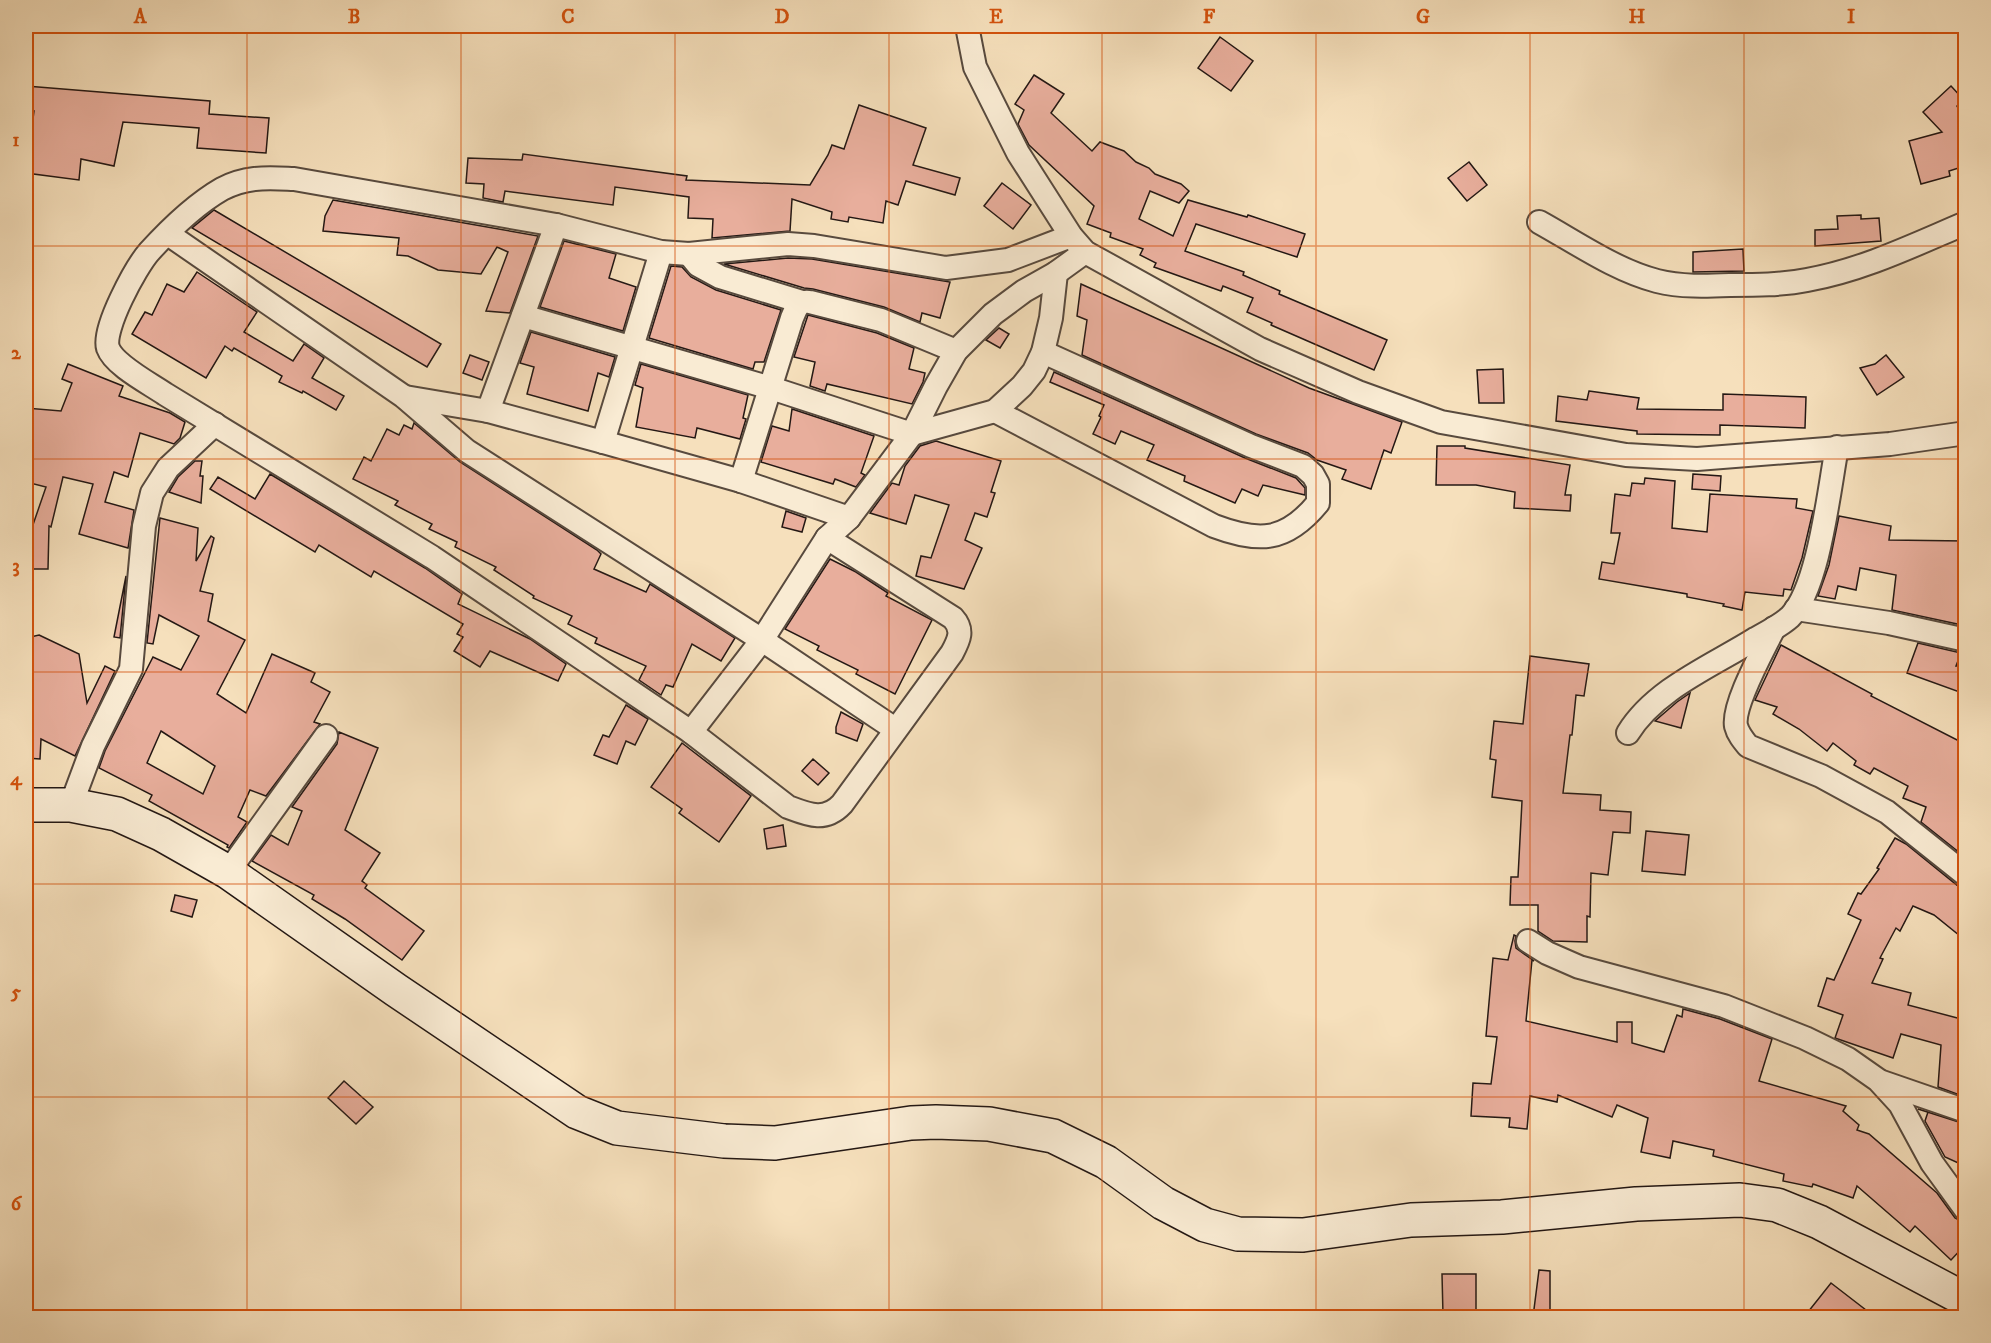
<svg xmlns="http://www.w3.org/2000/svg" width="1991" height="1343" font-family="'IM FELL DW Pica',serif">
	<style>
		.building { fill: #e8ae9c; stroke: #241814; stroke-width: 1.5; fill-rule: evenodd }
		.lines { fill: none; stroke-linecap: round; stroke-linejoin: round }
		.minor-casing { stroke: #584a3e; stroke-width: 26 }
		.secondary-casing { stroke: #241814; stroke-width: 36 }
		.minor { stroke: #f9ebd3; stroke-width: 22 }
		.secondary { stroke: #f9ebd3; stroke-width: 33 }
		.grid { fill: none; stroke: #d4520d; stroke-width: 1.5; stroke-opacity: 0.55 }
		.neatline { fill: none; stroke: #d4520d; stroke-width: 2 }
		.grid-label { font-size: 20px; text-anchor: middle; font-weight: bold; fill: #d4520d }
	</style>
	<rect width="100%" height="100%" fill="#f6e0bc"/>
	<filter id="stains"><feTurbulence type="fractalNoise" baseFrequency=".00333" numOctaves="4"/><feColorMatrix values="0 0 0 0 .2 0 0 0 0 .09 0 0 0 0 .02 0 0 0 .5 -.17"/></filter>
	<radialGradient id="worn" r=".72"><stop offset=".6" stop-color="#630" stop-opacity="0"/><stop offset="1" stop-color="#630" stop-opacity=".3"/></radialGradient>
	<g class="building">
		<polygon points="1220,37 1253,61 1231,91 1198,68"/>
		<polygon points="1034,75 1064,94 1051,113 1092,151 1100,142 1124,151 1136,162 1149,168 1155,174 1181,184 1189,191 1179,203 1150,191 1139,219 1173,236 1188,200 1247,217 1248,215 1305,234 1297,257 1196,224 1185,251 1244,272 1243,275 1280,291 1279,294 1387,340 1374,370 1271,325 1272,323 1247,312 1253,298 1223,286 1221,291 1154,267 1156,263 1140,255 1143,249 1110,237 1111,233 1087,224 1094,206 1029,145 1018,124 1024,110 1015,104"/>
		<polygon points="26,86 210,101 209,114 269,118 266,153 197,148 199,128 123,122 114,166 81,159 79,180 26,173 34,111 26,110"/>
		<polygon points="1951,86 1963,99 1957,106 1965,121 1965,166 1949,171 1950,176 1921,184 1909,141 1942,132 1923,112"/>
		<polygon points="859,105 926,128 913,165 960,178 955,195 906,181 898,205 886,201 883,223 849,217 848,222 831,219 832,212 792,199 790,231 712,238 713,219 688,218 689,197 615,187 613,205 505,191 503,202 483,198 484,184 466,183 468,158 522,160 523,154 687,176 686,180 810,185 828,155 832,145 844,149"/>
		<polygon points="1469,162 1487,185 1467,201 1448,178"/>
		<polygon points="1002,183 1031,205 1013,229 984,206"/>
		<polygon points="333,200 538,236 510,313 486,311 508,252 497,247 481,274 438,270 408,256 397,255 399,238 323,231 325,216"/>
		<polygon points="214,210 441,344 427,367 192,228"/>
		<polygon points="1861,215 1861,219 1879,218 1881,241 1815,246 1815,230 1838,229 1837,216"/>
		<polygon points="564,241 616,254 609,278 636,287 623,331 540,307"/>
		<polygon points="1743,249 1744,271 1693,272 1693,252"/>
		<polygon points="788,258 812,259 950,282 940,318 922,313 920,322 884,307 813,289 804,288 724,264"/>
		<polygon points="671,266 682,267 691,277 716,290 781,310 764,362 755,362 753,369 649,338"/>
		<polygon points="197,272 257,312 244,332 293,361 304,344 324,358 312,378 344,396 336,410 303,391 302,393 279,382 282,376 234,348 232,351 225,346 206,378 132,334 145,312 152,315 167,284 184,292"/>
		<polygon points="1081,284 1309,388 1402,422 1391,453 1384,450 1371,489 1342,479 1346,470 1317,460 1308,453 1256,434 1082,355 1087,320 1077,316"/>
		<polygon points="808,315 877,333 914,348 909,369 925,373 923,382 912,404 827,384 825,391 810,386 815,362 794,357"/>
		<polygon points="999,328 1009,334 1000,348 986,340"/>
		<polygon points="531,332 615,357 609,377 598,373 588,411 527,394 534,367 520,363"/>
		<polygon points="470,355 489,362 482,380 463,373"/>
		<polygon points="1886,355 1904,377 1877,395 1860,368 1875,364"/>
		<polygon points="68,364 123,386 119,396 170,413 185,422 180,438 174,444 140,433 128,477 114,472 105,502 134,510 128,548 79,534 93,484 63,477 51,527 49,526 48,569 26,569 26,545 46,487 26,482 26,408 61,411 72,383 62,379"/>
		<polygon points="641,364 748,395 743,418 746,419 740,439 697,428 695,438 636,427 643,388 635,385"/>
		<polygon points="1503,369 1504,403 1479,403 1477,370"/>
		<polygon points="1054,372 1245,458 1296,478 1305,488 1305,495 1263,485 1258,496 1242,489 1235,503 1184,481 1185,476 1147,460 1154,445 1121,431 1115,444 1093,434 1101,417 1099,416 1104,405 1050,382"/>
		<polygon points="1589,391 1639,398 1637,409 1723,410 1723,394 1806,397 1805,428 1720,425 1720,435 1637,434 1637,431 1556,421 1558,396 1587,400"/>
		<polygon points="792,409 874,436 861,473 865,475 856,487 835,479 833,484 761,462 772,426 789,431"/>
		<polygon points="414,423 460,462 597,550 601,554 594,569 646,592 650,584 735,638 721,661 692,644 673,687 666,685 661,695 639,680 646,666 595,643 597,638 568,624 572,616 533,598 534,596 494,570 496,567 455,547 457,542 429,529 432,524 395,505 398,501 353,479 364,457 371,461 387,429 399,435 404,425 412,429"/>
		<polygon points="936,441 1001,461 991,492 995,493 987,517 975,513 965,540 982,548 964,589 916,576 921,556 931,558 949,505 915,495 906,524 870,513 892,483 899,485 905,466 920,446"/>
		<polygon points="1437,446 1465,446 1465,448 1570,465 1565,495 1571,495 1570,511 1514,508 1515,492 1476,485 1436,485"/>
		<polygon points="195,461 202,461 200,476 203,476 201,503 169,492 178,477"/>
		<polygon points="270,474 425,568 462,594 458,604 530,639 566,664 558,681 490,651 480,667 454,651 463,637 457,634 463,624 374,571 371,577 319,545 315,552 210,489 218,477 255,499"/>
		<polygon points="1693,474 1721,476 1720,491 1692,489"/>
		<polygon points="1645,478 1675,481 1672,528 1707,532 1710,494 1797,499 1796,508 1813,511 1802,558 1791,590 1784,589 1783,596 1745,592 1742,610 1723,606 1724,604 1687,597 1687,594 1599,579 1602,562 1614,564 1620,533 1611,533 1615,494 1630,496 1632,483 1644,484"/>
		<polygon points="786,511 806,518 802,532 782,527"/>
		<polygon points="1839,516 1891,526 1889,540 1965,541 1965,597 1962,625 1892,610 1896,575 1860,568 1856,590 1838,586 1835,599 1818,596 1829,565"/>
		<path d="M160,518L198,528L196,561L211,536L214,538L200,591L213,594L208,621L245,640L217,694L246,713L272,654L315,673L311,682L330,692L314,722L320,724L266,796L250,790L238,817L247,822L229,848L227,847L228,845L149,801L152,795L99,768L105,751L153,657L181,670L199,636L159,615L153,644L147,643ZM161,731L215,766L203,794L147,763Z"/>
		<polygon points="830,559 856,572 888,593 886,596 932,620 895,694 856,674 858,670 817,650 819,646 785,629"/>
		<polygon points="126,576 120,638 114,637"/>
		<polygon points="39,635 79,654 87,703 105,666 115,671 75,756 41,739 40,759 26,758 26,638"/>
		<polygon points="1918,643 1961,653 1956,666 1965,666 1965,694 1907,673"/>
		<polygon points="1781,645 1872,694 1871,696 1965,744 1965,857 1921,822 1926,807 1903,798 1908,786 1874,768 1870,774 1854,765 1856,761 1833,743 1827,751 1799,729 1773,714 1777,707 1755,700"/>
		<polygon points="1530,656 1589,664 1584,696 1576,695 1572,735 1570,735 1563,793 1601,795 1600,810 1631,812 1630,833 1613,832 1608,875 1591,873 1590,917 1587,916 1587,942 1553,941 1538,931 1538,905 1510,905 1511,877 1518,877 1522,801 1492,797 1496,760 1490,759 1494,721 1523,724"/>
		<polygon points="1690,693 1681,728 1655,721 1677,702"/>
		<polygon points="626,705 648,719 635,745 626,741 617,764 594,755 603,735 609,737"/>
		<polygon points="841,712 863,724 857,741 836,733 836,727"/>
		<polygon points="339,732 378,748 345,830 380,853 362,881 367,885 365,888 424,931 402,960 345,919 312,899 314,895 252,861 271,835 288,845 302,811 292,807 337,744"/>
		<polygon points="682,743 751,796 719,842 679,813 682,809 651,787"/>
		<polygon points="813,759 829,773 818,785 802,771"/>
		<polygon points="783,825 786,846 767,849 764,829"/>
		<polygon points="1646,831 1689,835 1685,875 1642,871"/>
		<polygon points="1895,838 1906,844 1958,886 1965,888 1965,940 1934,915 1913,906 1900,931 1896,928 1880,958 1883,959 1872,983 1911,993 1908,1005 1965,1020 1965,1097 1938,1087 1941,1045 1901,1034 1893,1058 1835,1038 1843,1015 1818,1006 1827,978 1834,980 1861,920 1848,914 1858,893 1861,894 1879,869 1877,868"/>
		<polygon points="175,895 197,900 192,917 171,911"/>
		<polygon points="1514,935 1516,936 1515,941 1516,948 1534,961 1532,960 1526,1021 1617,1042 1617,1022 1632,1022 1632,1043 1664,1052 1677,1015 1682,1017 1683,1009 1720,1019 1772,1039 1759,1081 1846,1106 1843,1111 1859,1125 1857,1130 1869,1134 1937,1193 1955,1218 1965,1223 1965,1245 1951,1260 1915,1226 1910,1232 1857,1186 1853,1198 1813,1184 1812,1187 1783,1181 1784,1174 1713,1156 1714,1150 1673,1141 1670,1158 1641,1152 1648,1118 1617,1105 1612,1117 1558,1095 1557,1102 1530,1096 1527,1129 1509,1127 1510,1118 1471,1116 1473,1083 1491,1084 1497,1037 1486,1036 1493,958 1508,960"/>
		<polygon points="344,1081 373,1107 356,1124 328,1098"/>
		<polygon points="1918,1109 1965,1124 1965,1166 1945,1157 1925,1121 1928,1112"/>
		<polygon points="1539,1270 1550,1271 1550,1317 1533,1317"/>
		<polygon points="1442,1274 1476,1274 1476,1315 1443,1315"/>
		<polygon points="1831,1283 1875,1317 1804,1317"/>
	</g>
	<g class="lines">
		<defs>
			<g id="minor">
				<polyline points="967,26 975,67 1018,153 1071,236 1085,252 1260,349 1358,392 1441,422 1626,455 1697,459 1890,444 1966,433"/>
				<path d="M1539,222C1577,243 1615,270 1657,281C1681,287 1706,286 1730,285C1755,285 1782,285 1807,280C1863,270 1914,245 1966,223"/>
				<polyline points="168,234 403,396 467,451 762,640 895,729"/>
				<polyline points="689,254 698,265 720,277 802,302"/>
				<polyline points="523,316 771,388 912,434 995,411 1022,386 1034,371 1043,352 1051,318 1056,273"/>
				<polyline points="405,397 488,411 603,442 741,481 849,518"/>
				<polyline points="488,411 556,225"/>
				<path d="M995,411L1214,526C1259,543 1286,542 1318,503V484L1313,475L1303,466L1251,446L1043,352"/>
				<polyline points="603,442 661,252"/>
				<path d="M741,481L792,318C796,309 798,300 810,302L881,320L956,351"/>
				<path d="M827,538L953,618C964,630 959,640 952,653L842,804C825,822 809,815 788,807L691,732L432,557L165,394C149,383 114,365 108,348C102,329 136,267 149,252C169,230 196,204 222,189C247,176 267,178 294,179L556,225L661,252L689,254L788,244L814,246L946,268L1008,260L1071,236"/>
				<polyline points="1796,609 1889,623 1966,640"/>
				<path d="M1774,628C1764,649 1732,705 1736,726C1738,734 1743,740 1748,746L1821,776L1887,812L1966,875"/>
				<polyline points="691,732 762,640 827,538 849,518 912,434 936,386 956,351 993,314 1024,291 1056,273 1085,252"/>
				<path d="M1628,733C1655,689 1712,666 1755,639C1766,633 1780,626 1790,617C1819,588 1829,489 1837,447"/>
				<polyline points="71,805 93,746 131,669 144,526 152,493 168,468 215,424"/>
				<polyline points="228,872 326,736"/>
				<polyline points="1528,941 1547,953 1579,967 1724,1006 1805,1038 1848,1059 1878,1080 1900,1104 1932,1163 1966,1210"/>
				<polyline points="1882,1082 1966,1111"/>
			</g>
			<polyline id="secondary" points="26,805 71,805 117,814 161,834 228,872 396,990 577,1112 617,1128 724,1141 775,1143 911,1123 936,1122 989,1124 1053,1136 1106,1162 1163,1203 1205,1225 1238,1234 1303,1235 1411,1220 1502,1217 1636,1204 1740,1200 1777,1205 1819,1222 1966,1300"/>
		</defs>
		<use href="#minor" class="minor-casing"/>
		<use href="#secondary" class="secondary-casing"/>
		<use href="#minor" class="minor"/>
		<use href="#secondary" class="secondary"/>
	</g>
	<path class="grid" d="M247,26V1318M461,26V1318M675,26V1318M889,26V1318M1102,26V1318M1316,26V1318M1530,26V1318M1744,26V1318M26,246H1966M26,459H1966M26,672H1966M26,884H1966M26,1097H1966"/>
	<rect width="1991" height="1343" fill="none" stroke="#f6e0bc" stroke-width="66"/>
	<rect x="33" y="33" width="1925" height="1277" class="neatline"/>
	<g class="grid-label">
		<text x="140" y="23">A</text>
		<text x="354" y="23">B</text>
		<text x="568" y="23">C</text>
		<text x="782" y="23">D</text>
		<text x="996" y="23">E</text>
		<text x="1209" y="23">F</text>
		<text x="1423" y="23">G</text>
		<text x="1637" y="23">H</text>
		<text x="1851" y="23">I</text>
		<text x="16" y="146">1</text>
		<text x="16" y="359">2</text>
		<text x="16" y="572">3</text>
		<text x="16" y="785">4</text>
		<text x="16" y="998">5</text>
		<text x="16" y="1210">6</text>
	</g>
	<rect width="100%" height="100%" filter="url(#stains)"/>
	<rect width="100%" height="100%" fill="url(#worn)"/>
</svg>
